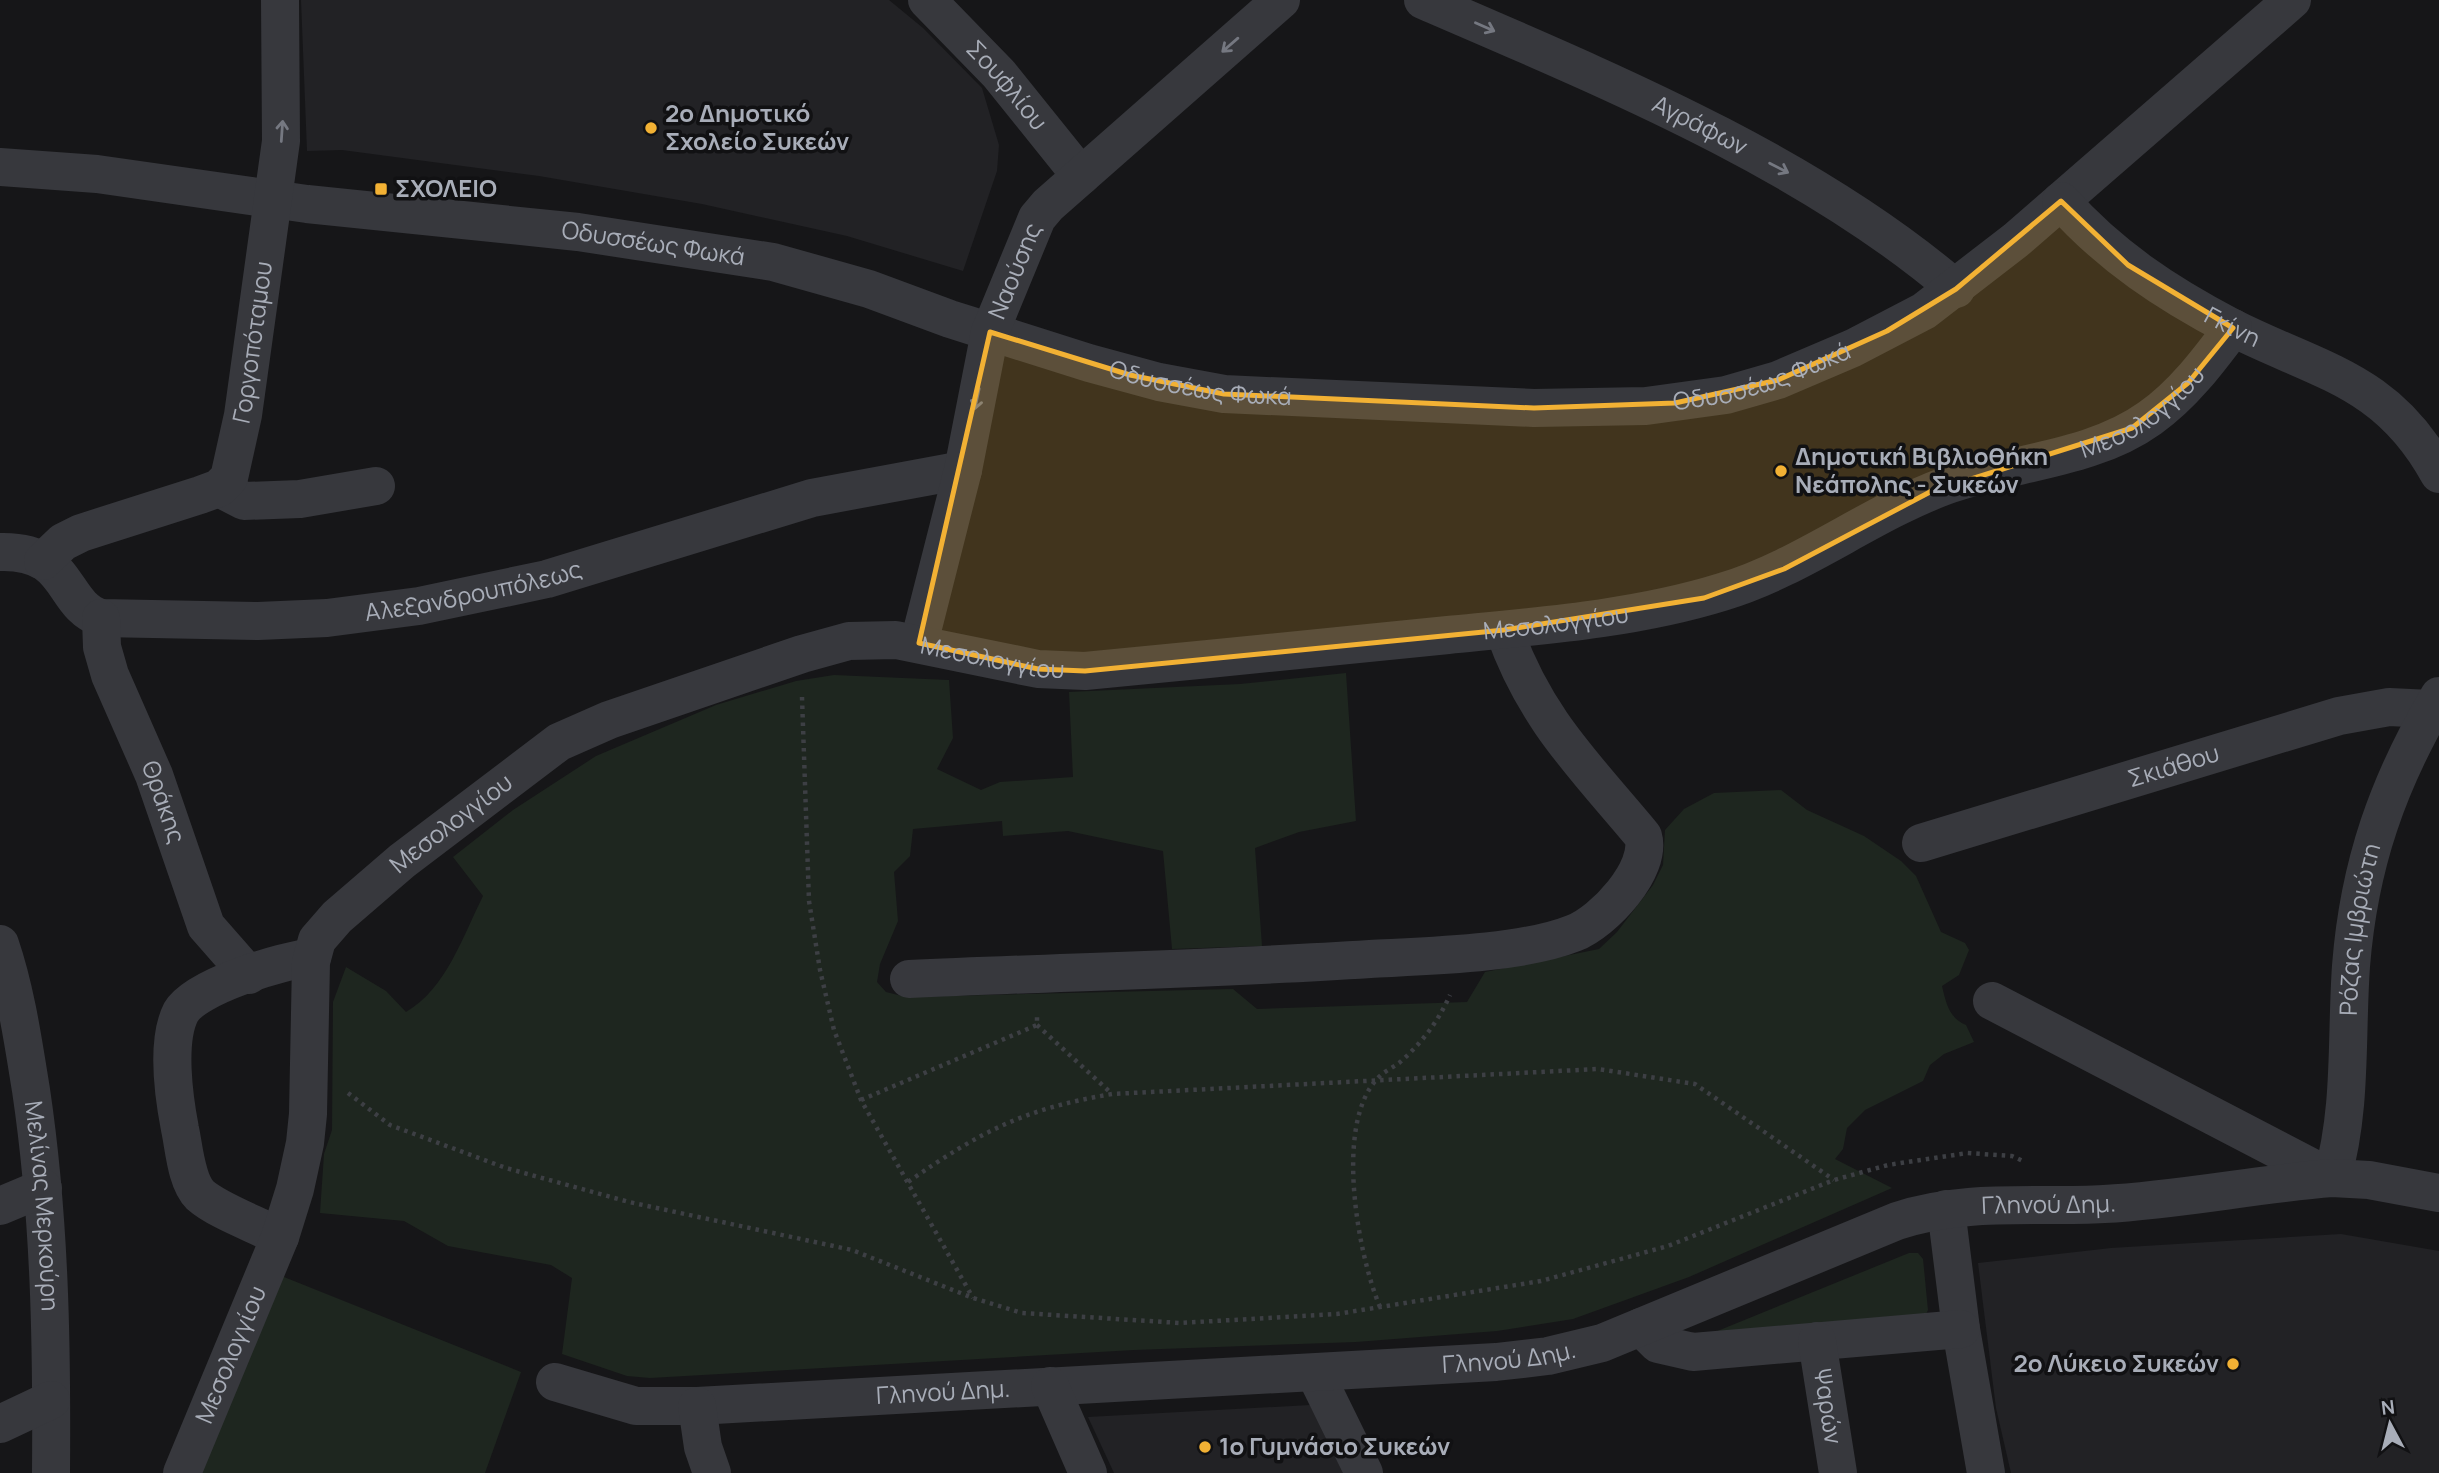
<svg xmlns="http://www.w3.org/2000/svg" width="2439" height="1473" font-family="Manrope,sans-serif">
	<style>
		.built { fill: #222225 }
		.green { fill: #1e261f }
		.lines { fill: none; stroke-linecap: round; stroke-linejoin: round }
		.path { stroke: #3d3f44; stroke-width: 4.5; stroke-dasharray: 3.5 5; stroke-linecap: butt }
		.minor { stroke: #37383d; stroke-width: 38 }
		.oneway { stroke: #757881 }
		.marked { fill: #f2b134; fill-opacity: 0.2; stroke: #f2b134; stroke-width: 5; stroke-linejoin: round }
		.poi-dot { fill: #f2b134; stroke: #111113; stroke-width: 2.5 }
		.labels { text-anchor: middle; stroke-width: 7; stroke-linejoin: round; paint-order: stroke }
		.street-label { font-size: 24px; fill: #a8adb8; stroke: #111113 }
		.poi-label { font-size: 24px; font-weight: bold; fill: #a8adb8; stroke: #111113; text-anchor: start }
	</style>
	<rect width="100%" height="100%" fill="#161618"/>
	<g class="built">
		<polygon points="301,0 889,0 923,28 982,88 999,145 997,171 963,271 847,236 702,204 539,176 342,150 307,151"/>
		<polygon points="2341,1234 2439,1251 2439,1473 2011,1473 1996,1408 1978,1263 2111,1248"/>
		<polygon points="1310,1405 1343,1473 1114,1473 1088,1417"/>
	</g>
	<g class="green">
		<path d="M1346,673L1356,821L1299,832L1255,848L1262,946L1172,949L1163,851L1068,831L1003,836L1002,821L913,829L910,856L894,872L898,921L880,964L877,982L886,992L906,997L1233,989L1257,1009L1467,1002L1485,972L1599,949L1617,932L1653,885L1663,865L1665,830L1684,809L1714,793L1781,790L1807,810L1864,836L1901,861L1916,876L1941,932L1965,943L1969,950L1959,975L1942,986C1946,1003 1949,1018 1966,1025L1974,1042L1944,1054L1930,1065L1923,1081L1865,1110L1847,1128L1843,1149L1835,1159L1892,1188L1689,1277L1573,1319L1497,1331L1356,1342L1134,1350L650,1378L627,1376L562,1354L572,1278L551,1265L448,1246L404,1221L320,1213L324,1154L332,1130L333,1002L346,967L386,991L406,1012C446,989 463,936 483,896L453,857L513,810L596,756L716,705L796,681L834,675L949,680L953,738L937,769L981,790L1000,782L1073,777L1069,692L1240,684Z"/>
		<polygon points="1909,1253 1918,1253 1923,1259 1928,1310 1926,1314 1715,1332"/>
		<polygon points="279,1275 521,1372 485,1473 196,1473"/>
	</g>
	<g class="lines">
		<g class="path">
			<polyline points="802,697 809,901 820,970 834,1030 861,1100 973,1298"/>
			<polyline points="1037,1025 1111,1093"/>
			<polyline points="348,1093 390,1125 506,1168 629,1202 852,1250 973,1298 1022,1313 1180,1323 1337,1314 1541,1281 1668,1246 1834,1180 1888,1165 1967,1153 2012,1156 2025,1162"/>
			<polyline points="861,1100 1037,1025 1037,1014"/>
			<path d="M908,1182C980,1132 1023,1109 1112,1094L1598,1069L1695,1084L1834,1180"/>
			<path d="M1380,1307C1358,1255 1334,1125 1377,1079C1383,1072 1392,1068 1399,1063C1421,1044 1438,1022 1450,995"/>
		</g>
		<g class="minor">
			<path id="s1" d="M927,0L999,74L1081,176"/>
			<path id="s2" d="M1423,0C1603,78 1807,161 1956,289"/>
			<path id="s3" d="M0,167L97,174L307,204L578,232L773,262L869,289L950,319L1089,363L1159,382L1224,394L1534,408L1646,406L1726,395L1778,380L1853,348L1924,311L2016,240L2292,0"/>
			<path id="s4" d="M2061,201C2110,256 2166,293 2231,327C2320,372 2387,379 2439,474"/>
			<polyline points="219,488 244,501 300,499 376,486"/>
			<path id="s5" d="M0,552C72,550 60,605 101,618L258,621L327,618L419,606L547,579L812,498L963,470"/>
			<path id="s6" d="M43,561L63,542L81,533L200,495L219,488L229,478L243,415L281,141L280,0"/>
			<path id="s7" d="M101,618L102,647L110,675L154,775L206,926L249,975"/>
			<path id="s8" d="M919,643L963,470L990,332L1037,218L1048,205L1281,0"/>
			<path id="s9" d="M1921,843L2339,716L2389,707L2431,709"/>
			<path id="s10" d="M0,944C16,991 23,1041 31,1090C50,1218 52,1344 51,1473"/>
			<path d="M909,979C1063,972 1216,969 1370,959C1427,956 1522,954 1574,933C1603,922 1653,869 1643,836C1585,766 1535,719 1504,630"/>
			<path id="s11" d="M1992,1001L2332,1178C2352,1108 2346,1038 2351,966C2359,864 2388,783 2439,696"/>
			<polyline points="0,1206 43,1188"/>
			<polyline points="1946,1209 1961,1329 1986,1473"/>
			<path d="M280,1237C258,1225 218,1211 200,1195C186,1181 184,1147 180,1129C174,1098 166,1041 181,1012C196,986 282,961 312,957"/>
			<polyline points="1641,1327 1658,1344 1693,1352 1961,1329"/>
			<path id="s12" d="M1817,1341L1838,1473"/>
			<polyline points="1315,1373 1364,1473"/>
			<path id="s13" d="M555,1382L636,1406H697L1496,1362L1548,1356L1602,1343L1897,1221C1966,1198 2033,1208 2104,1204C2180,1200 2256,1184 2332,1178L2369,1180L2439,1193"/>
			<polyline points="1050,1386 1088,1473"/>
			<polyline points="697,1406 703,1447 712,1473"/>
			<polyline points="0,1424 51,1400"/>
			<path id="s14" d="M182,1473L280,1237L295,1189L305,1143L308,1114L311,962L317,940L337,917L402,861L559,742L609,720L802,654L849,641L896,640L1038,669L1085,671C1206,659 1327,648 1448,635C1539,626 1635,619 1722,592C1802,568 1867,515 1945,486C2011,462 2092,460 2150,418C2183,395 2209,360 2233,328"/>
		</g>
	</g>
	<defs><path id="oneway-shaft" d="M-6 0H5M1.5-3L5.5 0L1.5 3" fill="none" stroke-width="1.6" stroke-linecap="round" stroke-linejoin="round" transform="scale(1.75)"/></defs>
	<g class="oneway">
		<use href="#oneway-shaft" transform="translate(1485 27) rotate(24)"/>
		<use href="#oneway-shaft" transform="translate(1230 45) rotate(139)"/>
		<use href="#oneway-shaft" transform="translate(282 131) rotate(-86)"/>
		<use href="#oneway-shaft" transform="translate(1779 168) rotate(27)"/>
		<use href="#oneway-shaft" transform="translate(977 399) rotate(102)"/>
	</g>
	<path class="marked" d="M2061,201L2128,265L2233,328L2188,383L2132,428L1930,492L1784,569L1704,598L1504,630L1085,671L1038,669L919,643L990,332L1130,375L1224,394L1534,408L1675,403L1778,380L1887,331L1956,289Z"/>
	<g class="poi-dot">
		<circle cx="651" cy="128" r="7"/>
		<rect x="374" y="182" width="14" height="14" rx="3.5"/>
		<circle cx="1781" cy="471" r="7"/>
		<circle cx="2233" cy="1364" r="7"/>
		<circle cx="1205" cy="1447" r="7"/>
	</g>
	<g class="labels">
		<g class="street-label">
			<text dy="8" stroke="none"><textPath href="#s1" startOffset="117">Σουφλίου</textPath></text>
			<text dy="8" stroke="none"><textPath href="#s2" startOffset="304">Αγράφων</textPath></text>
			<text dy="8" stroke="none"><textPath href="#s3" startOffset="658">Οδυσσέως Φωκά</textPath></text>
			<text dy="8" stroke="none"><textPath href="#s8" startOffset="385">Ναούσης</textPath></text>
			<text dy="8" stroke="none"><textPath href="#s4" startOffset="214">Γκίνη</textPath></text>
			<text dy="8" stroke="none"><textPath href="#s6" startOffset="345">Γοργοπόταμου</textPath></text>
			<text dy="8" stroke="none"><textPath href="#s3" startOffset="1792">Οδυσσέως Φωκά</textPath></text>
			<text dy="8" stroke="none"><textPath href="#s3" startOffset="1225">Οδυσσέως Φωκά</textPath></text>
			<text dy="8" stroke="none"><textPath href="#s14" startOffset="2520">Μεσολογγίου</textPath></text>
			<text dy="8" stroke="none"><textPath href="#s5" startOffset="502">Αλεξανδρουπόλεως</textPath></text>
			<text dy="8" stroke="none"><textPath href="#s14" startOffset="1890">Μεσολογγίου</textPath></text>
			<text dy="8" stroke="none"><textPath href="#s14" startOffset="1323">Μεσολογγίου</textPath></text>
			<text dy="8" stroke="none"><textPath href="#s9" startOffset="264">Σκιάθου</textPath></text>
			<text dy="8" stroke="none"><textPath href="#s7" startOffset="196">Θράκης</textPath></text>
			<text dy="8" stroke="none"><textPath href="#s14" startOffset="735">Μεσολογγίου</textPath></text>
			<text dy="8" stroke="none"><textPath href="#s11" startOffset="634">Ρόζας Ιμβριώτη</textPath></text>
			<text dy="8" stroke="none"><textPath href="#s13" startOffset="1526">Γληνού Δημ.</textPath></text>
			<text dy="8" stroke="none"><textPath href="#s10" startOffset="266">Μελίνας Μερκούρη</textPath></text>
			<text dy="8" stroke="none"><textPath href="#s14" startOffset="128">Μεσολογγίου</textPath></text>
			<text dy="8" stroke="none"><textPath href="#s13" startOffset="959">Γληνού Δημ.</textPath></text>
			<text dy="8" stroke="none"><textPath href="#s13" startOffset="392">Γληνού Δημ.</textPath></text>
			<text dy="8" stroke="none"><textPath href="#s12" startOffset="66">Ψαρών</textPath></text>
		</g>
		<g class="poi-label">
			<text x="665" y="122">2ο Δημοτικό<tspan x="665" dy="28">Σχολείο Συκεών</tspan></text>
			<text x="395" y="197">ΣΧΟΛΕΙΟ</text>
			<text x="1795" y="465">Δημοτική Βιβλιοθήκη<tspan x="1795" dy="28">Νεάπολης - Συκεών</tspan></text>
			<text x="2219" y="1372" text-anchor="end">2ο Λύκειο Συκεών</text>
			<text x="1219" y="1455">1ο Γυμνάσιο Συκεών</text>
		</g>
	</g>
	<g transform="translate(2390 1424) rotate(353)" stroke="#111113" stroke-width="5" paint-order="stroke">
	<path d="M0-5L12 26L0 18L-12 26Z" fill="#a8adb8"/>
	<text y="-10" font-size="19" font-weight="bold" text-anchor="middle" fill="#a8adb8">N</text>
	</g>
</svg>
